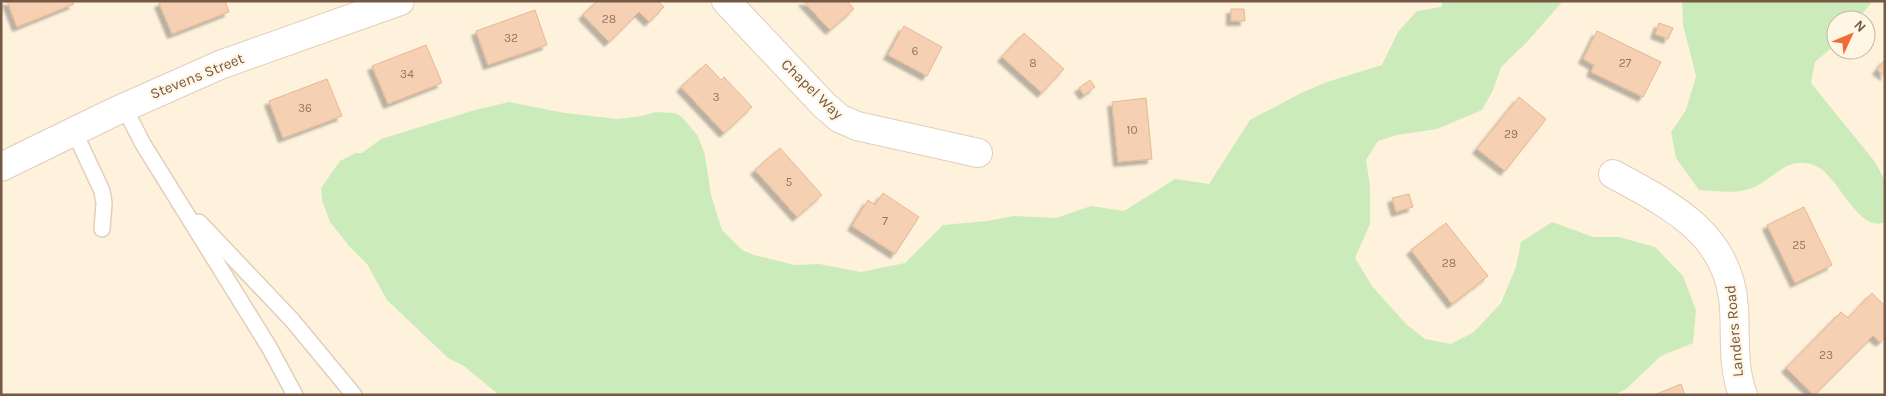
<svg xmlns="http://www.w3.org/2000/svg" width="1886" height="396" font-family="Karla,sans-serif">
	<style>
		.green { fill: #ccebbb }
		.building { fill: #f5d0b2; stroke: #e8b792; filter: url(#shadow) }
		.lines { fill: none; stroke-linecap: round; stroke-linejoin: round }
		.service-casing { stroke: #e2ceb9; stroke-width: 18 }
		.minor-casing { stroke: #e2ceb9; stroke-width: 30 }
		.service { stroke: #fff; stroke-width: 15 }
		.minor { stroke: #fff; stroke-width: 28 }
		.labels { text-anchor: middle; stroke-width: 4.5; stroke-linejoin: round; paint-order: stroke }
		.number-label { font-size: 12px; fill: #947660 }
		.street-label { font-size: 15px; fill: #745844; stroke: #fff6e4 }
	</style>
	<defs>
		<filter id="shadow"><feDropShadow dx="-4.5" dy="4.5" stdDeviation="1" flood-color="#0004"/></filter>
	</defs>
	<rect width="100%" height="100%" fill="#fef2dd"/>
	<g class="green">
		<polygon points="1443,1 1563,1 1527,42 1501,67 1493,90 1482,110 1437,129 1397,135 1378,141 1366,160 1370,186 1370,224 1355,258 1372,286 1406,324 1425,339 1451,344 1474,332 1501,303 1516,267 1521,242 1552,222 1593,237 1619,237 1655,247 1683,276 1696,310 1693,343 1661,356 1626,389 1614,395 499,395 464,366 448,358 387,300 367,264 349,246 330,222 322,200 321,188 340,161 356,153 362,153 381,139 475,110 509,102 565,113 617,119 642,116 656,112 675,113 682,117 698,136 705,155 711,195 722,230 742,250 754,255 795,265 819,264 861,272 905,263 943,225 987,221 1014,216 1056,218 1091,206 1124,211 1175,179 1209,184 1250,120 1299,94 1327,82 1382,65 1398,32 1417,11 1441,7"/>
		<path d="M1682,1H1873L1857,20H1836V44L1815,62L1811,83L1875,162L1885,181V222C1859,234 1839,178 1818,167C1787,152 1774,181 1749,189C1734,194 1714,191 1699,190L1676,158L1671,132L1686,110L1696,76L1683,25Z"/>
	</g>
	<g class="building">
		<polygon points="7,1 72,1 74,4 17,27"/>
		<polygon points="163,1 225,1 229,12 172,34 159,3"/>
		<polygon points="597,1 658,1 664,7 649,22 639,12 609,42 583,15"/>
		<polygon points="803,1 847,1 854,9 830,30"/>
		<polygon points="1231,9 1244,9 1245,21 1231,21"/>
		<polygon points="535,10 547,45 488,65 476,31"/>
		<polygon points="1659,23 1673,28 1668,39 1655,34"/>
		<polygon points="904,26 942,47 927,76 888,55"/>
		<polygon points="1597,31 1661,62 1643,97 1591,72 1594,65 1583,59"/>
		<polygon points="1024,33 1064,69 1042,93 1002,57"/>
		<polygon points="426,45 442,83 388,104 372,66"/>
		<polygon points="1885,59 1885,76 1877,70"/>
		<polygon points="706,64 721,80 724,77 752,107 724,133 681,87"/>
		<polygon points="327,79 342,116 283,138 269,101"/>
		<polygon points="1090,80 1095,87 1084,95 1079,88"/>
		<polygon points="1519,97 1546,119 1505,171 1477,149"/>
		<polygon points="1146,98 1152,159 1118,162 1112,102"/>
		<polygon points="780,148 822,195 797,217 755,170"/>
		<polygon points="883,193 919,217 895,254 852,226 868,200 875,205"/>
		<polygon points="1409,194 1413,207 1396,212 1392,198"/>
		<polygon points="1804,207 1832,265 1795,283 1767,225"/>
		<polygon points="1446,223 1488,276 1452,304 1411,250"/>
		<polygon points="1872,293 1885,306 1885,338 1880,342 1873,336 1814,395 1786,368 1841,312 1848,318"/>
		<polygon points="1681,384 1685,395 1654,395"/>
	</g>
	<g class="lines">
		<defs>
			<g id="service">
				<polyline points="124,107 143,144 269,347 295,395"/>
				<polyline points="74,131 102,191 104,203 102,229"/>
				<polyline points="199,222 292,320 354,395"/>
			</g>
			<g id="minor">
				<polyline points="726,1 824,105 839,118 857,126 978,153"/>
				<polyline points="1,167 114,112 220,65 400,1"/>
				<path d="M1613,174C1670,205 1730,234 1734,308C1736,339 1732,365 1743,395"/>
			</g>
		</defs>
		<use href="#service" class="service-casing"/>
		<use href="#minor" class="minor-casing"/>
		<use href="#service" class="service"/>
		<use href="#minor" class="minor"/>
	</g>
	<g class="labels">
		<g class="number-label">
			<text x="609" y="23">28</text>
			<text x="511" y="42">32</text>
			<text x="915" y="55">6</text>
			<text x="1033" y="67">8</text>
			<text x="1625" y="67">27</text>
			<text x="407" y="78">34</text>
			<text x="716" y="101">3</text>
			<text x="305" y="112">36</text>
			<text x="1132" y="134">10</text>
			<text x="1511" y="138">29</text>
			<text x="789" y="186">5</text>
			<text x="885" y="225">7</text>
			<text x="1799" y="249">25</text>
			<text x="1449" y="267">28</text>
			<text x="1826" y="359">23</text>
		</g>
		<g class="street-label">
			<text transform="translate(197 76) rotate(-22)" y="5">Stevens Street</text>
			<text transform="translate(812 89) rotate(44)" y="5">Chapel Way</text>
			<text transform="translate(1734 331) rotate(-95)" y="5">Landers Road</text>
		</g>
	</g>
	<rect width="1886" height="396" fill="none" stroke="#745844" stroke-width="5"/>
	<g transform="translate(1851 35) rotate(46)"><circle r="24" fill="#fff6e4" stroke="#c7b7a4"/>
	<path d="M0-4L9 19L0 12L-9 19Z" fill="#f16b38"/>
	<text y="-8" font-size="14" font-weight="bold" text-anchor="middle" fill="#745844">N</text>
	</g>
</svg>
